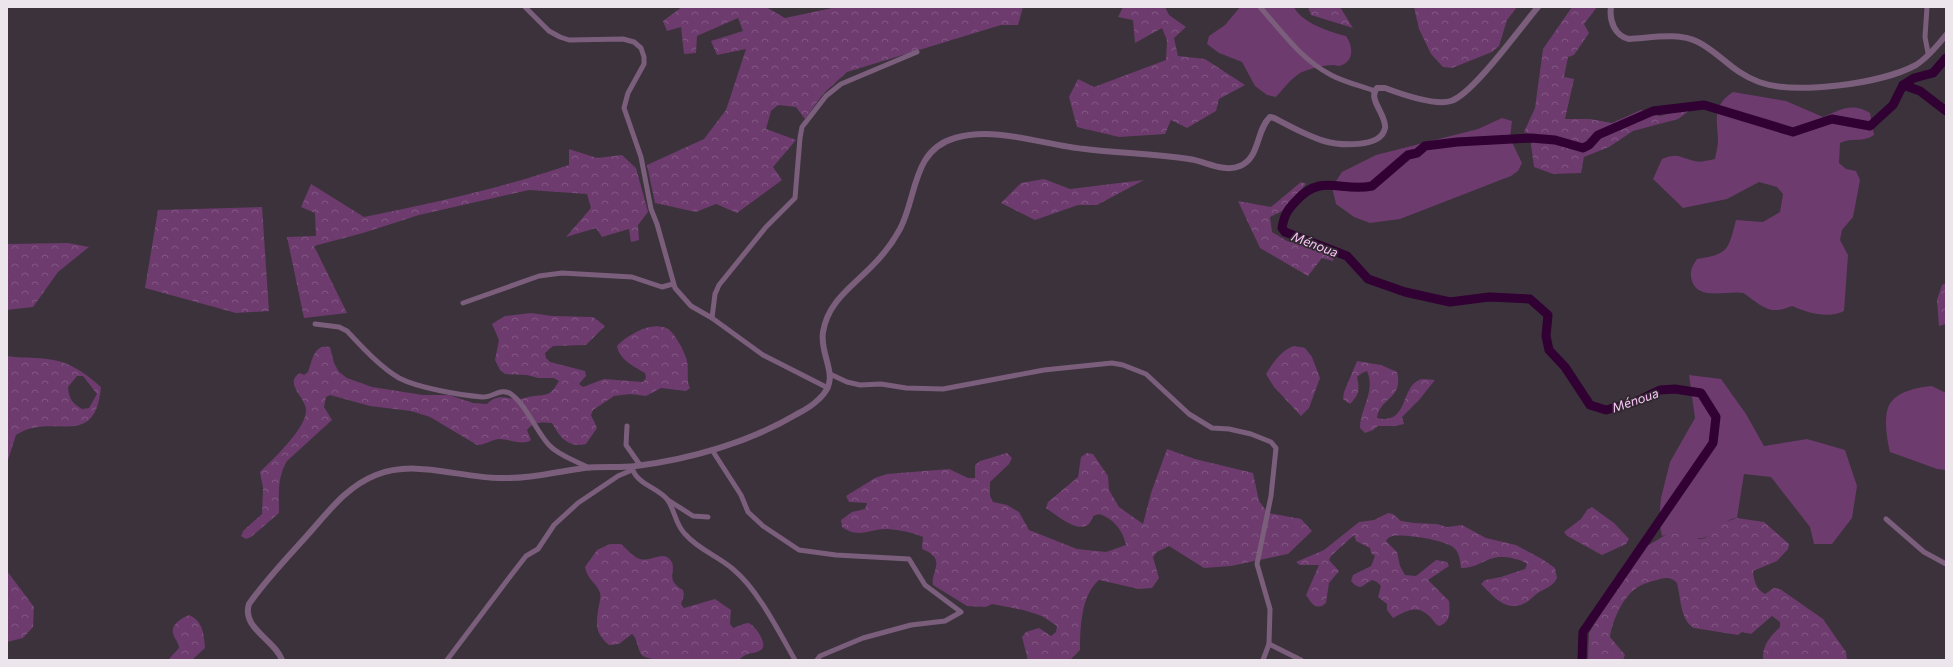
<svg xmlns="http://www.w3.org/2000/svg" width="1953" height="667" font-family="Commissioner,sans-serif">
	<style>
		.grass { fill: #6d3b6e }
		.forest { fill: url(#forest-crowns); fill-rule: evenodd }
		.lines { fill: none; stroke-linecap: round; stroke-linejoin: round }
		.river { stroke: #300132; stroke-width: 9 }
		.minor { stroke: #7b5e7b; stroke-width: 5 }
		.tertiary { stroke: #7b5e7b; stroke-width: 6 }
		.labels { text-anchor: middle; stroke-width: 3.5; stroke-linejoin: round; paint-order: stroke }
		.water-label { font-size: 13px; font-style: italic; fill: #fdc6fc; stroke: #312830 }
	</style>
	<defs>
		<pattern id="forest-crowns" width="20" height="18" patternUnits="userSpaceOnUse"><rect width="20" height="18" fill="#6d3b6e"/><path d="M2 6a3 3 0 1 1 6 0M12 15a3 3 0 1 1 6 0" fill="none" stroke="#825783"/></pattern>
	</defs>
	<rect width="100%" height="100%" fill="#3b323b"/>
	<g class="grass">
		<path d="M1240,7H1294C1302,23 1330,32 1346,36C1353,46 1355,62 1339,66C1337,66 1335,65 1333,65C1323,65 1309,69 1300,73C1291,79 1283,89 1276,97L1267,95L1255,86L1242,62L1219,53L1207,44L1209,36L1225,25Z"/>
		<path d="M1733,92L1786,101L1823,117C1841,110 1851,102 1870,113L1874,135C1862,143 1853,137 1840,143L1839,163L1846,169L1856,171L1860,180L1853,217L1842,230L1840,240L1848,255L1844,311C1828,319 1808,313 1792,306C1775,313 1768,311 1753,300C1750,298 1746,294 1743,293C1728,290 1698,301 1692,281C1689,272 1692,266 1697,259C1729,254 1728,250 1736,220L1763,222L1780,212L1783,194L1777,187L1759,182L1727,199L1683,208L1653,179L1662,159C1679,152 1680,158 1695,161C1701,163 1709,160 1715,159C1716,153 1718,146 1718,140C1717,118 1712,106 1733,92Z"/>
		<polygon points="1502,118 1512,121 1510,138 1522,163 1518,171 1511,176 1400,219 1370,223 1354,217 1336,204 1332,187 1342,172 1376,155 1478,129"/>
		<path d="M1689,375L1721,379L1746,414L1764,446L1807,439L1845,450L1857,486L1852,518L1832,544H1814L1810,527L1771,477L1744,474L1737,518C1720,520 1714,536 1702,538C1691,540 1678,530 1662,536L1659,521L1661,498L1670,462L1695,418Z"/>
		<path d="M1932,386L1946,393V470L1937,469L1890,452C1887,439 1882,411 1892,401C1900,391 1919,387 1932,386Z"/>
	</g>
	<g class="forest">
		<polygon points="682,7 766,7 785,18 837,7 1023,7 1018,25 1001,25 847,72 823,94 805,119 796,107 778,105 771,111 766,129 796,140 773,167 782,180 737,213 716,204 696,212 655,203 647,165 704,139 726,110 746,49 717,55 711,41 743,31 738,18 697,36 696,53 684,54 681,27 667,31 663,21"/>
		<polygon points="1123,7 1165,7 1169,15 1186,27 1174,38 1178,56 1205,59 1245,85 1219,99 1216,111 1187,128 1171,120 1165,134 1119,137 1077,127 1069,97 1078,79 1094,87 1166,60 1167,40 1162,28 1135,43 1133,20 1118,17"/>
		<polygon points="1308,7 1340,7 1353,28 1311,15"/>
		<polygon points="1414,7 1517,7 1507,20 1499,46 1492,52 1452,68 1443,67 1431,54 1419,29"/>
		<polygon points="1572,7 1597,7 1584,24 1589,33 1574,55 1568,57 1564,77 1574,79 1565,119 1590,119 1612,123 1641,110 1660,116 1694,107 1678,119 1633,131 1609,147 1584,157 1581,173 1553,174 1534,167 1531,145 1532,135 1524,132 1535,108 1543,49"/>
		<path d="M569,149L597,158L622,155L636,168L648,212L638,225L639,240L631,242L629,229L602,237L596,228L566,237L591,208L587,194L529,190L419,215L363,233L314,246L347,313L304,318L287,237L316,236L315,213L301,207L311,184L364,217C433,203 502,188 569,165Z"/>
		<polygon points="1044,179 1070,189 1144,180 1097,205 1078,205 1035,220 1001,203 1021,183"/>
		<polygon points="1301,182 1306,184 1282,211 1270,217 1272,232 1287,241 1335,254 1333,261 1322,258 1308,276 1260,248 1238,201 1271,207"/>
		<polygon points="262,207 269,311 236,313 145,288 158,210"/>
		<polygon points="68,243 89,247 58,272 33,307 7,310 7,244"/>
		<polygon points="1946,283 1946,324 1939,326 1937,300 1942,285"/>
		<path d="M531,313L552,316L593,317L605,326L586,345L553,346L545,353L546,358L550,362L585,371L586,376L579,384L583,387L604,379L643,382L646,378L645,373C634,366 620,361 617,346C627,335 653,320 668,329C674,333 677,340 681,346C683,351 686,356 687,361C689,370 686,380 690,388L686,391L661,388L646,396L630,394L614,396L593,410L591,415L597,428L586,444C567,448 560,437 552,423C542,422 533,422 527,430L531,440C522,446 510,439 499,439C491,440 485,445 477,445L430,417L411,411L370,406L330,395L326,397L324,407L332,420L287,461C277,478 279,494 279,513L251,537L246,539L241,536L243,531L262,514L263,488L260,472C272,460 307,428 306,410C306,398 283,383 300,373L304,375L308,372C312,361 314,343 330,347L334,363L339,372L347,378L372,387L423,395H449L473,403L487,404C498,393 506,399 519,399C524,399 529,396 534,396C549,394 550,396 559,381L554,378H538L527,375L505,374L500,370L495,360L499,340L492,324L505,316Z"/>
		<path d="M1294,346L1305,348L1312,357L1320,378L1309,408L1301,416L1274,387L1266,374C1273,363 1281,350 1294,346Z"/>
		<path d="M7,356C17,358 25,357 35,358C65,359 79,368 101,387C95,452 53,411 16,435L7,463ZM77,376H83L97,394L89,408L82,409C72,403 69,399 68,387Z"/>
		<path d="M1357,361L1381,365L1397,372C1404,399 1380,397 1377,418C1409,425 1400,388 1419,380C1423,378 1430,380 1435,380L1419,400L1402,417L1404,424L1395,426H1378L1373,430L1365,433L1360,428C1360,408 1376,392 1367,371L1362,373L1357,377C1360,390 1359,395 1350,404L1343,399L1344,392Z"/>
		<path d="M1167,449L1195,459L1253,473L1259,501L1268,513L1301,519L1312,531L1288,554L1231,566L1204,568L1169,546L1157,552L1153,557L1159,578L1152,588L1139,589L1099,580C1081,595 1080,628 1080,650L1070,660H1028L1022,637L1026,632L1039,628L1051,636L1056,632L1057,626L1042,616L1023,610L992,604L986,607L967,606L933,585C930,572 948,559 922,549L923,537C911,532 900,530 887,529C869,529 859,539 842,527L841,520L852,512L865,509L867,503L849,502L846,496L875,478L887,474L949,469L968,478H975V465L980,461L1007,453L1012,458L1009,464L990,482V496L993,502L1007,505L1019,512L1029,530L1077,549L1106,552L1126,545C1122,529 1114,519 1099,514L1093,516C1086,541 1058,516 1046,508L1048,502L1078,477L1081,457L1087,453L1093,454L1108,476L1109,490L1119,507L1143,524L1151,493Z"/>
		<polygon points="1592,507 1614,523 1629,539 1626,544 1602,555 1567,536 1564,532 1581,519 1587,510"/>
		<path d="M1388,513L1393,514L1401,521L1414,523L1437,524L1447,527L1462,525L1486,538L1516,545L1542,559L1555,568L1557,578C1554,586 1545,588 1538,593C1533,596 1529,602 1523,604C1505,612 1492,595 1481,584L1485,580L1501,577L1525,569L1527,564C1522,560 1518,560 1512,558C1486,553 1483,568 1461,568C1460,561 1460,553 1454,548C1446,540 1404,534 1393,536C1389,537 1388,538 1386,541L1397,552L1400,566L1405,575L1416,576L1436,560L1447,562L1449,566L1428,580L1449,601C1450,612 1451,622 1439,626C1434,623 1432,618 1428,615C1416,604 1405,612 1393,618L1387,610V604L1378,597L1381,586L1377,582L1372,580C1362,585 1361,592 1351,581L1353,575L1371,566L1375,556L1371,553L1370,548L1356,541L1354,535L1331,556L1329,560L1339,571L1329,583L1326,603L1322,606C1313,608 1311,602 1306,595L1319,565H1300L1296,562L1324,550L1359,522L1374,520Z"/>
		<path d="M1737,518L1764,522L1789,544L1788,549L1777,561L1753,571C1754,581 1756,589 1765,594L1774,588L1780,589L1823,619L1846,652L1847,660H1763C1762,645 1770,637 1780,627V622L1772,616L1751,634L1742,632L1738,635L1694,628C1680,620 1681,598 1677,583C1672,577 1665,577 1657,580C1649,582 1641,584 1634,590C1622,599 1612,622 1610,637L1625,655L1623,660H1588L1589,633L1617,587L1644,548L1667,534L1679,533L1700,539L1705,538L1722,523Z"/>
		<path d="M610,544H621C626,548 634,558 640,559C648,562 661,553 667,557C682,567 661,578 683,590L684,595L681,604L684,608L715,599L731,610L730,624L733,628C737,627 744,623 748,623C754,624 769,644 761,650C753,655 748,651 739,660C718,660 662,664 645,657C637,654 639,640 632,634L619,644L609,645C594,632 596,623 599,605C600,601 601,597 600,593C597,583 588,581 585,567L597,550Z"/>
		<polygon points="7,571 34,607 33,627 23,638 7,642"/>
		<path d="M189,615C203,621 204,634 205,648L192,660H168L179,648C179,642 174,639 173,633C171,624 182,618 189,615Z"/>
	</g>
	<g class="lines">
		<g class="river">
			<polyline points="1903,85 1920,91 1946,111"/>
			<path d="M1582,660L1583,632L1713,443L1716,417L1701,393L1675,389L1660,390L1635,402L1606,410L1590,405L1565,367L1549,350L1546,336L1548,315L1530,299L1489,297L1450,302L1405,292L1368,279L1347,256L1285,232L1282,228C1284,216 1287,210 1296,201C1322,172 1341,193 1372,186L1408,155L1417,153L1425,146L1457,142L1531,138L1555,140L1583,148L1589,145L1598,135L1653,111L1704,105L1793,132L1832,119L1870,126L1893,105L1903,85L1914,78L1933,73L1946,58"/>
		</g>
		<g class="minor">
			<polyline points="525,7 549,31 560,37 569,40 623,39 634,42 641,48 644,57 644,64 628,93 624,108 641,157 651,209 657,224 675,288 691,306 712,318 763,355 828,388"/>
			<path d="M1260,7C1282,32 1301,59 1331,75C1344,82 1361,86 1375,91"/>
			<polyline points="1927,7 1925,37 1928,53"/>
			<polyline points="463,303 539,276 562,273 632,277 662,287 673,284"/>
			<polyline points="712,318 715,294 719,285 766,227 795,198 800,138 802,127 816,109 826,96 841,84 917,52"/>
			<path d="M315,324L339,327L347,331C362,347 380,367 399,378C418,388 460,395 482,397C493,398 500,387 511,394C527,406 536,431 549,445C559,456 577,461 589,468"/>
			<polyline points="830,374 847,382 860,385 881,384 906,388 943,389 1044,370 1112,363 1123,365 1146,374 1189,414 1212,428 1229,429 1251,434 1271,442 1276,448 1271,496 1257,564 1270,609 1269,644 1263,660"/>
			<polyline points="627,426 626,445 640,465"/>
			<polyline points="712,450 741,495 748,512 763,526 799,550 836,555 909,559 925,585 961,612 945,621 911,625 863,638 820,656 817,660"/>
			<path d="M632,468C637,484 656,487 667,499C675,510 675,524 685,534C699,550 718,556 734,570C758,590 779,632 795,660"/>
			<polyline points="668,500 693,516 708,517"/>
			<polyline points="1886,519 1924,552 1946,564"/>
			<polyline points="1269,644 1301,660"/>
			<polyline points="447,660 512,574 526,556 538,549 554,525 578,503 618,476 632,470"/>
		</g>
		<g class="tertiary">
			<path d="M1611,7C1609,21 1615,36 1629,39C1651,38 1678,32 1698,42C1720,53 1733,73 1759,82C1795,95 1881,84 1916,65C1927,58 1938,45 1946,35"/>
			<path d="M282,660C275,640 241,628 249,604C265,581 285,560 304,539C326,515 345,487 376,475C415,459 460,478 500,478C528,479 556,472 584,468C601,466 619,468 636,466C691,459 750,442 797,414C805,410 813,405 819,399C843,377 819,358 823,332C828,301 853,286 873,265C883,255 893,242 900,229C917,197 912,150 955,138C997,126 1043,145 1085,149C1119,153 1154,154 1189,159C1205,161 1224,173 1240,166C1260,158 1256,130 1270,117L1274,118C1289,126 1307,136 1324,141C1338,145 1381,149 1385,128C1387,115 1367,99 1377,88H1385C1401,94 1435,106 1451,101C1473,94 1520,28 1538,7"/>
		</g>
	</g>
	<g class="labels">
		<g class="water-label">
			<text transform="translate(1315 244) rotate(21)" y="5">Ménoua</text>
			<text transform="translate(1635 400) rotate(-19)" y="5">Ménoua</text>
		</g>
	</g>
	<rect width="1953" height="667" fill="none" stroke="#ece6ec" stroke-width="16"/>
</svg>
